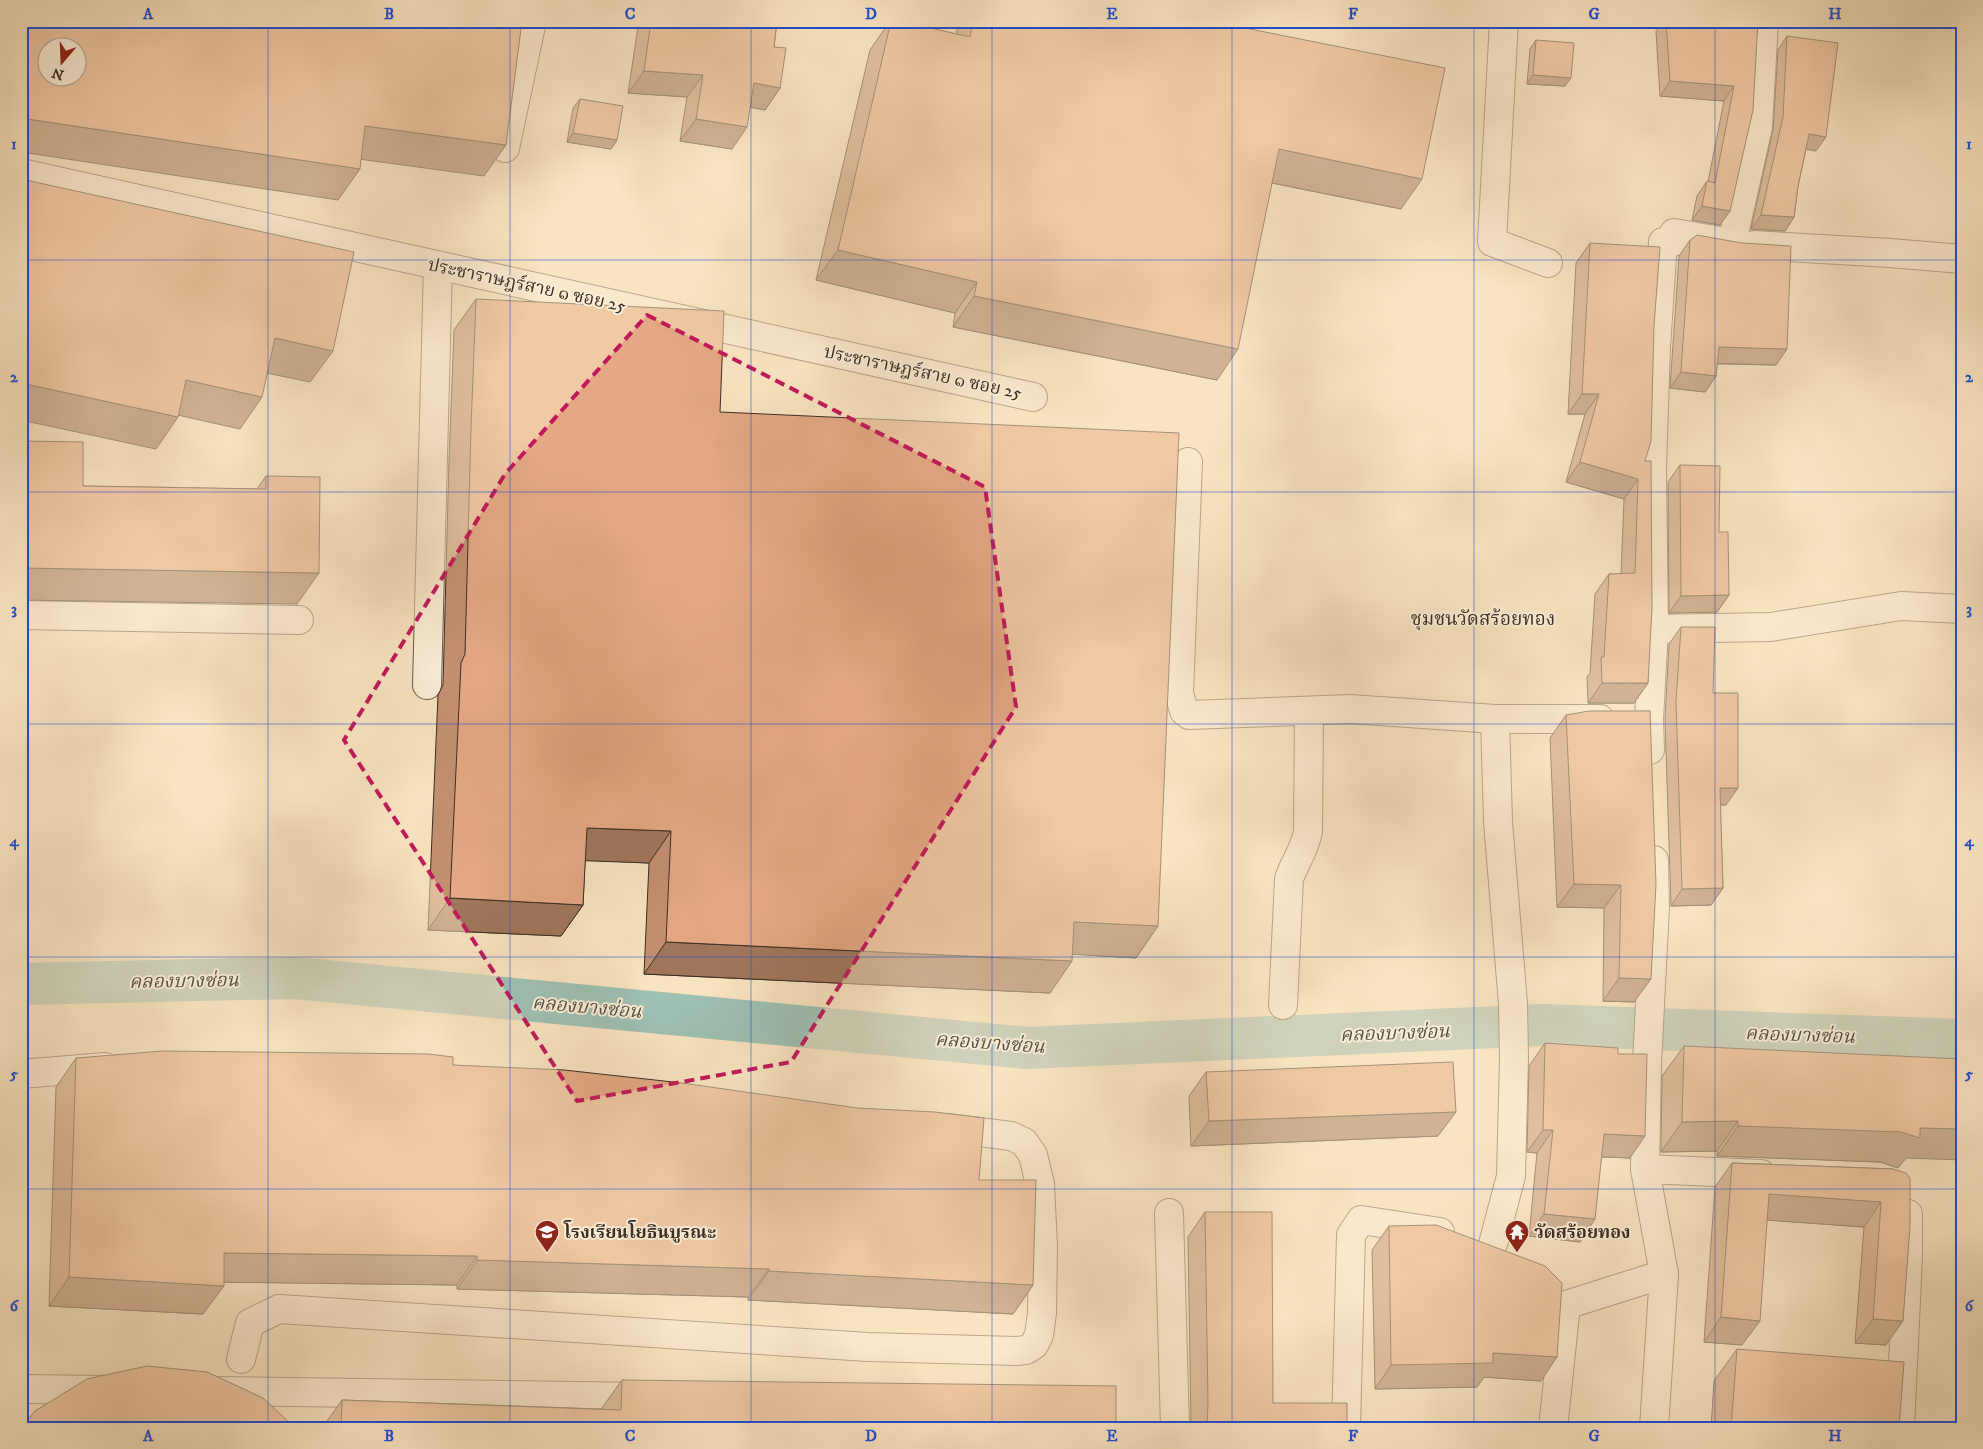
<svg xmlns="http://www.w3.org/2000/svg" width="1983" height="1449" font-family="'IM FELL DW Pica','Noto Serif Thai',serif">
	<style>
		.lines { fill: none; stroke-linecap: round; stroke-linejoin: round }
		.canal { stroke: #9ebfb3; stroke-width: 42 }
		.minor-casing { stroke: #6a5c4b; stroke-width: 30 }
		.minor { stroke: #fbedd7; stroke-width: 28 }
		.wall { fill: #c49072; stroke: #3a2f24 }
		.shaded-wall { fill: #a0765c; stroke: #3a2f24 }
		.building { fill: #e4a884; stroke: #3a2f24; fill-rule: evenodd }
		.marked { fill: none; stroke: #c2185b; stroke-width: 4; stroke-dasharray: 10 6; stroke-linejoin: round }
		.grid { fill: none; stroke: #1d4ed8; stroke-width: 1; stroke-opacity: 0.55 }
		.labels { text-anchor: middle; stroke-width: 4; stroke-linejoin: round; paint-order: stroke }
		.street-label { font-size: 18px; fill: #3a2f24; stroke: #fbedd7 }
		.poi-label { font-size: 18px; font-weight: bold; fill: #3a2f24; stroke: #fbedd7; text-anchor: start }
		.neighbourhood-label { font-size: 19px; fill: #3a2f24; stroke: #fbedd7 }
		.water-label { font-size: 19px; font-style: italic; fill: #535348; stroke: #fbedd7 }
		.neatline { fill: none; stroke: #1d4ed8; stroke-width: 2 }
		.grid-label { font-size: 16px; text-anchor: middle; font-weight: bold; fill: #1d4ed8 }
	</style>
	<rect width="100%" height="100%" fill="#f9e4c1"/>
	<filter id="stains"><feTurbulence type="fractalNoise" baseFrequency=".004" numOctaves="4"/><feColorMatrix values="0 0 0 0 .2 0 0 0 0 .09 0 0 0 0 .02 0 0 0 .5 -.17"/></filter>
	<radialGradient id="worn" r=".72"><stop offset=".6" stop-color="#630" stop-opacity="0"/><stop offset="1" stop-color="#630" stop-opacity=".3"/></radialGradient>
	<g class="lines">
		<polyline class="canal" points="21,984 295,978 1027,1048 1543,1025 1962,1040"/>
		<defs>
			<g id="minor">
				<polyline points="1504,21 1492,242 1548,263"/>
				<polyline points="505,148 532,21"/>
				<polyline points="21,173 1033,397"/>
				<polyline points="1754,245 1890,253 1962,259"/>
				<polyline points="1188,462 1179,693 1184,711 1189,715 1350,709 1495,719 1600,719"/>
				<polyline points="21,615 299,620"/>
				<polyline points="1654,629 1771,627 1901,606 1962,609"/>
				<polyline points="427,685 438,266"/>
				<polyline points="1650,750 1649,719 1654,629 1652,467 1656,347 1663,242 1673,242 1674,233 1732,243 1758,127 1764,21"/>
				<path d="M1283,1005L1289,879C1295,861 1305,850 1308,831L1309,711"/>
				<polyline points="21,1074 105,1067"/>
				<polyline points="1645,1169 1761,1174"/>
				<polyline points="1169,1213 1175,1428"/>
				<polyline points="1493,1244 1511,1176 1514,1057 1513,1004 1498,822 1495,719"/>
				<polyline points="241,1359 250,1323 279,1309 868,1347 1016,1351 1026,1350 1034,1345 1039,1335 1042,1313 1043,1246 1040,1184 1033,1155 1024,1142 1011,1136 947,1128"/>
				<polyline points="21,1389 107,1390"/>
				<polyline points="213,1391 647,1397"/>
				<polyline points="1346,1428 1351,1235 1361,1220 1440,1232"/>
				<polyline points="1553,1428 1566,1305 1664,1274 1645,1169 1647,1063 1655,907 1654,860"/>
				<polyline points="1654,1428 1664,1274"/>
				<polyline points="1900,1428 1908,1257 1908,1214"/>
			</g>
		</defs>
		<use href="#minor" class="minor-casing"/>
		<use href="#minor" class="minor"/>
	</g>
	<g class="wall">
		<polygon points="643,21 777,21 774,47 780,88 765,110 750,107 732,149 680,141 687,97 628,93 638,27"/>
		<polygon points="890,21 900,21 956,34 959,21 1210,21 1401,209 1272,183 1217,380 953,327 955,313 816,280 870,50"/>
		<polygon points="1663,21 1758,21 1720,225 1692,220 1697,196 1707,181 1708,182 1724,101 1660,96 1656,31"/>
		<polygon points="1787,36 1816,151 1806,149 1798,186 1794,217 1785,231 1751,229 1773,130 1778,50"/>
		<polygon points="1536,40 1565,86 1527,84 1530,49"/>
		<polygon points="580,99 617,140 611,149 567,142 573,108"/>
		<polygon points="1690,240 1776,365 1717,364 1716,376 1705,392 1670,388 1679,256"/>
		<polygon points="1590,243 1645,461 1648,683 1634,703 1588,703 1587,677 1590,673 1595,594 1609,574 1621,574 1624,499 1566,482 1585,414 1568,414 1576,263"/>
		<polygon points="476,299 720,412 1158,926 1136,958 1072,954 1050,993 644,974 649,863 585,860 583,905 561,936 428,930 438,695 443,685 449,460 454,330"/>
		<polygon points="1680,465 1719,532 1729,595 1717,612 1669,613 1668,482"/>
		<polygon points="266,476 297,604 83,486 257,489"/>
		<polygon points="1681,627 1713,693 1726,805 1720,805 1723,888 1711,905 1671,906 1665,719 1669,644"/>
		<polygon points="1650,711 1634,1002 1603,1001 1604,908 1557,907 1550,738 1566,715"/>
		<polygon points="1545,1043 1630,1158 1602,1157 1580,1242 1529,1236 1537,1153 1527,1152 1529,1066"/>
		<polygon points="1684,1046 1906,1158 1898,1168 1880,1162 1717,1156 1717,1151 1661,1152 1662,1076"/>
		<polygon points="76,1058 453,1065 979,1180 1033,1285 1013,1314 748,1300 748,1297 457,1289 457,1285 224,1282 203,1314 49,1306 56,1087"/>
		<polygon points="1206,1072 1438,1136 1191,1146 1189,1096"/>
		<polygon points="1732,1163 1893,1169 1886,1345 1855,1343 1864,1227 1767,1220 1742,1345 1704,1342 1715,1187"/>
		<polygon points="1205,1212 1273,1403 1347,1428 1191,1428 1188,1237"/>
		<polygon points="1389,1226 1541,1381 1484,1377 1477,1387 1375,1389 1372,1250"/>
		<polygon points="1737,1349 1899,1428 1711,1428 1714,1381"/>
		<polygon points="622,1380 1116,1428 322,1428 342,1400 601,1409"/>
	</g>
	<g class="shaded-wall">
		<polygon points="644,71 703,75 687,97 628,93"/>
		<polygon points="1533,75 1571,78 1565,86 1527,84"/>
		<polygon points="1670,81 1734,86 1724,101 1660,96"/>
		<polygon points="754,83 780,88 765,110 738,105"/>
		<polygon points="21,118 360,169 338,200 21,152"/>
		<polygon points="696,119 747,127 732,149 680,141"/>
		<polygon points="365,126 506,145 484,176 344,157"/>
		<polygon points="573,133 617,140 611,149 567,142"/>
		<polygon points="1809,134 1826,137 1816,151 1800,148"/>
		<polygon points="1279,149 1422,179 1401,209 1257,180"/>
		<polygon points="1702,206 1730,211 1720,225 1692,220"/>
		<polygon points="1761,215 1794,217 1785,231 1751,229"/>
		<polygon points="838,250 977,282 955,313 816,280"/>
		<polygon points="974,296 1238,349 1217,380 953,327"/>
		<polygon points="275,338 333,351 310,382 252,370"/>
		<polygon points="1719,347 1787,349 1776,365 1708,363"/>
		<polygon points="1681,372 1716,376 1705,392 1670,388"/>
		<polygon points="186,380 262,397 240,429 164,412"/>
		<polygon points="21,383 178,417 156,449 21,420"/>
		<polygon points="1582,394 1599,394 1585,414 1568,414"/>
		<polygon points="1580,462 1638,479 1624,499 1566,482"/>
		<polygon points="21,568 319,573 297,604 21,600"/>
		<polygon points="1729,595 1717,612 1669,613 1681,596"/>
		<polygon points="1602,683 1648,683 1634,703 1588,703"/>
		<polygon points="1720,788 1738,788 1726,805 1708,805"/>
		<polygon points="587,828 671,831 649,863 565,860"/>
		<polygon points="1574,884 1621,885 1604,908 1557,907"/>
		<polygon points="1723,888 1711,905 1671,906 1682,889"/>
		<polygon points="450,898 583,905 561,936 428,930"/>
		<polygon points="1074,922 1158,926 1136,958 1052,953"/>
		<polygon points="666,942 1072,961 1050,993 644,974"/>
		<polygon points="1619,978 1651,979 1634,1002 1603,1001"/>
		<polygon points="1456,1112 1438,1136 1191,1146 1209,1121"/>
		<polygon points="1738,1121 1717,1151 1661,1152 1682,1122"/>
		<polygon points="1738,1126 1920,1128 1962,1129 1962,1160 1906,1158 1898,1168 1880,1162 1717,1156"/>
		<polygon points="1543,1130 1553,1130 1537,1153 1527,1152"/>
		<polygon points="1604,1134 1645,1136 1630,1158 1589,1156"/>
		<polygon points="1769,1194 1881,1202 1864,1227 1752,1219"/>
		<polygon points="1544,1214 1595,1219 1580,1242 1529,1236"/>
		<polygon points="224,1253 477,1256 457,1285 204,1282"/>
		<polygon points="477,1260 769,1269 748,1297 457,1289"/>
		<polygon points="769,1271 1033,1285 1013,1314 748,1300"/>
		<polygon points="69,1277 224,1286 203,1314 49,1306"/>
		<polygon points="1721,1317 1760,1321 1742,1345 1704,1342"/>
		<polygon points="1873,1319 1903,1321 1886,1345 1855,1343"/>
		<polygon points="1493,1353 1557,1357 1541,1381 1484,1377 1477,1387 1375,1389 1391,1365"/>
	</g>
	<g class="building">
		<path d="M21,21H522L506,145L365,126L360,169L21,118ZM48,48H78V78H48Z"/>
		<polygon points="651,21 777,21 774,47 786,48 780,88 754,83 747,127 696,119 703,75 644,71"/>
		<polygon points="891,21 900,21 970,37 973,21 1210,21 1445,68 1422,179 1279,149 1238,349 974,296 977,282 838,250"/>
		<polygon points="1666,21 1758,21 1753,110 1730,211 1702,206 1707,181 1715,183 1734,86 1670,81"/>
		<polygon points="1787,36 1838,43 1826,137 1809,134 1798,186 1794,217 1761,215 1783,117"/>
		<polygon points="1536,40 1574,43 1571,78 1533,75"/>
		<polygon points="580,99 623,106 617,140 573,133"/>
		<polygon points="21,179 354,252 333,351 275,338 262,397 186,380 178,417 21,383"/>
		<polygon points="1697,235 1742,243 1791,246 1787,349 1719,347 1716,376 1681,372 1690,240"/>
		<polygon points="1590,243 1660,247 1654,326 1651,441 1645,461 1651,461 1652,609 1648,683 1602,683 1601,657 1604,657 1609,574 1635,573 1638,479 1580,462 1599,394 1582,394"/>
		<polygon points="476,299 724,311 720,412 1179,433 1158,926 1074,922 1072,961 666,942 671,831 587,828 583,905 450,898 461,663 465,654 471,428"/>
		<polygon points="21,441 83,442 83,486 266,489 266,476 320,477 319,573 21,568"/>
		<polygon points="1680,465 1720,466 1719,532 1728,532 1729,595 1681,596"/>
		<polygon points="1681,627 1715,627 1713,693 1738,693 1738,788 1720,788 1723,888 1682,889 1676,702"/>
		<polygon points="1589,711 1650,711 1656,884 1651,979 1619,978 1621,885 1574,884 1566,715"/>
		<polygon points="1545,1043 1618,1048 1618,1054 1647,1054 1645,1136 1604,1134 1595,1219 1544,1214 1553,1130 1543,1130"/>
		<polygon points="1684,1046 1962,1059 1962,1129 1920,1128 1920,1138 1901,1132 1738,1126 1738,1121 1682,1122"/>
		<polygon points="163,1051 428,1054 453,1057 453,1065 564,1070 682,1083 857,1108 935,1112 984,1118 979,1180 1036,1180 1033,1285 769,1271 769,1269 477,1260 477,1256 224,1253 224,1286 69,1277 76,1058"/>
		<polygon points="1453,1062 1456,1112 1209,1121 1206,1072"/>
		<polygon points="1732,1163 1893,1169 1906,1173 1910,1178 1910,1227 1903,1321 1873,1319 1881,1202 1769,1194 1760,1321 1721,1317"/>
		<polygon points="1205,1212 1272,1212 1273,1403 1347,1403 1347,1428 1207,1428 1208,1403"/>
		<polygon points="1436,1225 1545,1266 1562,1283 1557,1357 1493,1353 1493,1363 1391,1365 1389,1226"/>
		<polygon points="1737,1349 1904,1362 1899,1428 1731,1428"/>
		<polygon points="147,1366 207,1372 263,1398 295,1428 21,1428 35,1411 87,1379"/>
		<polygon points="622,1380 1116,1386 1116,1428 341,1428 342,1400 621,1410"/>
	</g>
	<path d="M0 0H1983V1449H0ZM647,315L985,487L1016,707L791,1062L577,1101L344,740L505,474Z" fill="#f9e4c1" fill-opacity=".55" fill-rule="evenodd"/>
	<path class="marked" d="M647,315L985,487L1016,707L791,1062L577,1101L344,740L505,474Z"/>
	<path class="grid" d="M268,21V1428M510,21V1428M751,21V1428M992,21V1428M1232,21V1428M1474,21V1428M1715,21V1428M21,260H1962M21,492H1962M21,724H1962M21,957H1962M21,1189H1962"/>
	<defs>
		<symbol id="school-pin" viewBox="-11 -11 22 30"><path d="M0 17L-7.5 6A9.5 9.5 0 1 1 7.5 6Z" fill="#8f2418" stroke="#fbedd7"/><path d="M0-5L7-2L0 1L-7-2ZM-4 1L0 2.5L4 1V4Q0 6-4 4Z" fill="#fff"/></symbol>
		<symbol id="temple-pin" viewBox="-11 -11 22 30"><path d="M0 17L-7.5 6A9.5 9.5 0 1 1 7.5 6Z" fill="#8f2418" stroke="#fbedd7"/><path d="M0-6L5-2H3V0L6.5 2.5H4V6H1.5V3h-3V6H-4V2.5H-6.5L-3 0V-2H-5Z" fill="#fff"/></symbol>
	</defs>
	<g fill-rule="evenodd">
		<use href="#school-pin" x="533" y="1218" width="28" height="38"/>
		<use href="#temple-pin" x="1503" y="1218" width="28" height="38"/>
	</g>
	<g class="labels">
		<g class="street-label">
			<text transform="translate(527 285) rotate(12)" y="6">ประชาราษฎร์สาย ๑ ซอย 25</text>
			<text transform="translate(923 372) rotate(12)" y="6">ประชาราษฎร์สาย ๑ ซอย 25</text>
		</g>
		<g class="poi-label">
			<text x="564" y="1238">โรงเรียนโยธินบูรณะ</text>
			<text x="1534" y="1238">วัดสร้อยทอง</text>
		</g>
		<g class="neighbourhood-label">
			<text x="1483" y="625">ชุมชนวัดสร้อยทอง</text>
		</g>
		<g class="water-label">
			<text transform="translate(184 980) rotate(-1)" y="7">คลองบางซ่อน</text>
			<text transform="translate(587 1006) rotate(5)" y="7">คลองบางซ่อน</text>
			<text transform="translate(1395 1032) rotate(-2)" y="7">คลองบางซ่อน</text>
			<text transform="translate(1800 1034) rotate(2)" y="7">คลองบางซ่อน</text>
			<text transform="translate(990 1042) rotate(4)" y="7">คลองบางซ่อน</text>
		</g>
	</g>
	<rect width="1983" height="1449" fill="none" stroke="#f9e4c1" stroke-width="55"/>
	<g transform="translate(62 62) rotate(199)"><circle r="24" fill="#fbedd7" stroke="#aea18f"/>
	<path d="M0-4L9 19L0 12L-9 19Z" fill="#8f2418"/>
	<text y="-8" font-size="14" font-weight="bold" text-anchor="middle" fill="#3a2f24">N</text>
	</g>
	<rect x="28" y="28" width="1928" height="1394" class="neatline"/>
	<g class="grid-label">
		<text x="148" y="19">A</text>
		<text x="389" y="19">B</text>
		<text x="630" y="19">C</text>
		<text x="871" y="19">D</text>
		<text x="1112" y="19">E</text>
		<text x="1353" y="19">F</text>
		<text x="1594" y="19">G</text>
		<text x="1835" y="19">H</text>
		<text x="14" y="149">1</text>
		<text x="1969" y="149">1</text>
		<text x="14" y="382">2</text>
		<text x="1969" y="382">2</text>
		<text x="14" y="614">3</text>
		<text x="1969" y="614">3</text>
		<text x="14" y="846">4</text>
		<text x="1969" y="846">4</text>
		<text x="14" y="1079">5</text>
		<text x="1969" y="1079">5</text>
		<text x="14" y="1311">6</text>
		<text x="1969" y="1311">6</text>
		<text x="148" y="1441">A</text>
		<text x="389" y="1441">B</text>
		<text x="630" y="1441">C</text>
		<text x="871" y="1441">D</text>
		<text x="1112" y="1441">E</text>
		<text x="1353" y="1441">F</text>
		<text x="1594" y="1441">G</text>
		<text x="1835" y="1441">H</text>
	</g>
	<rect width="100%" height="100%" filter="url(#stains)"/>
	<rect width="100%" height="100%" fill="url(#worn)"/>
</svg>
